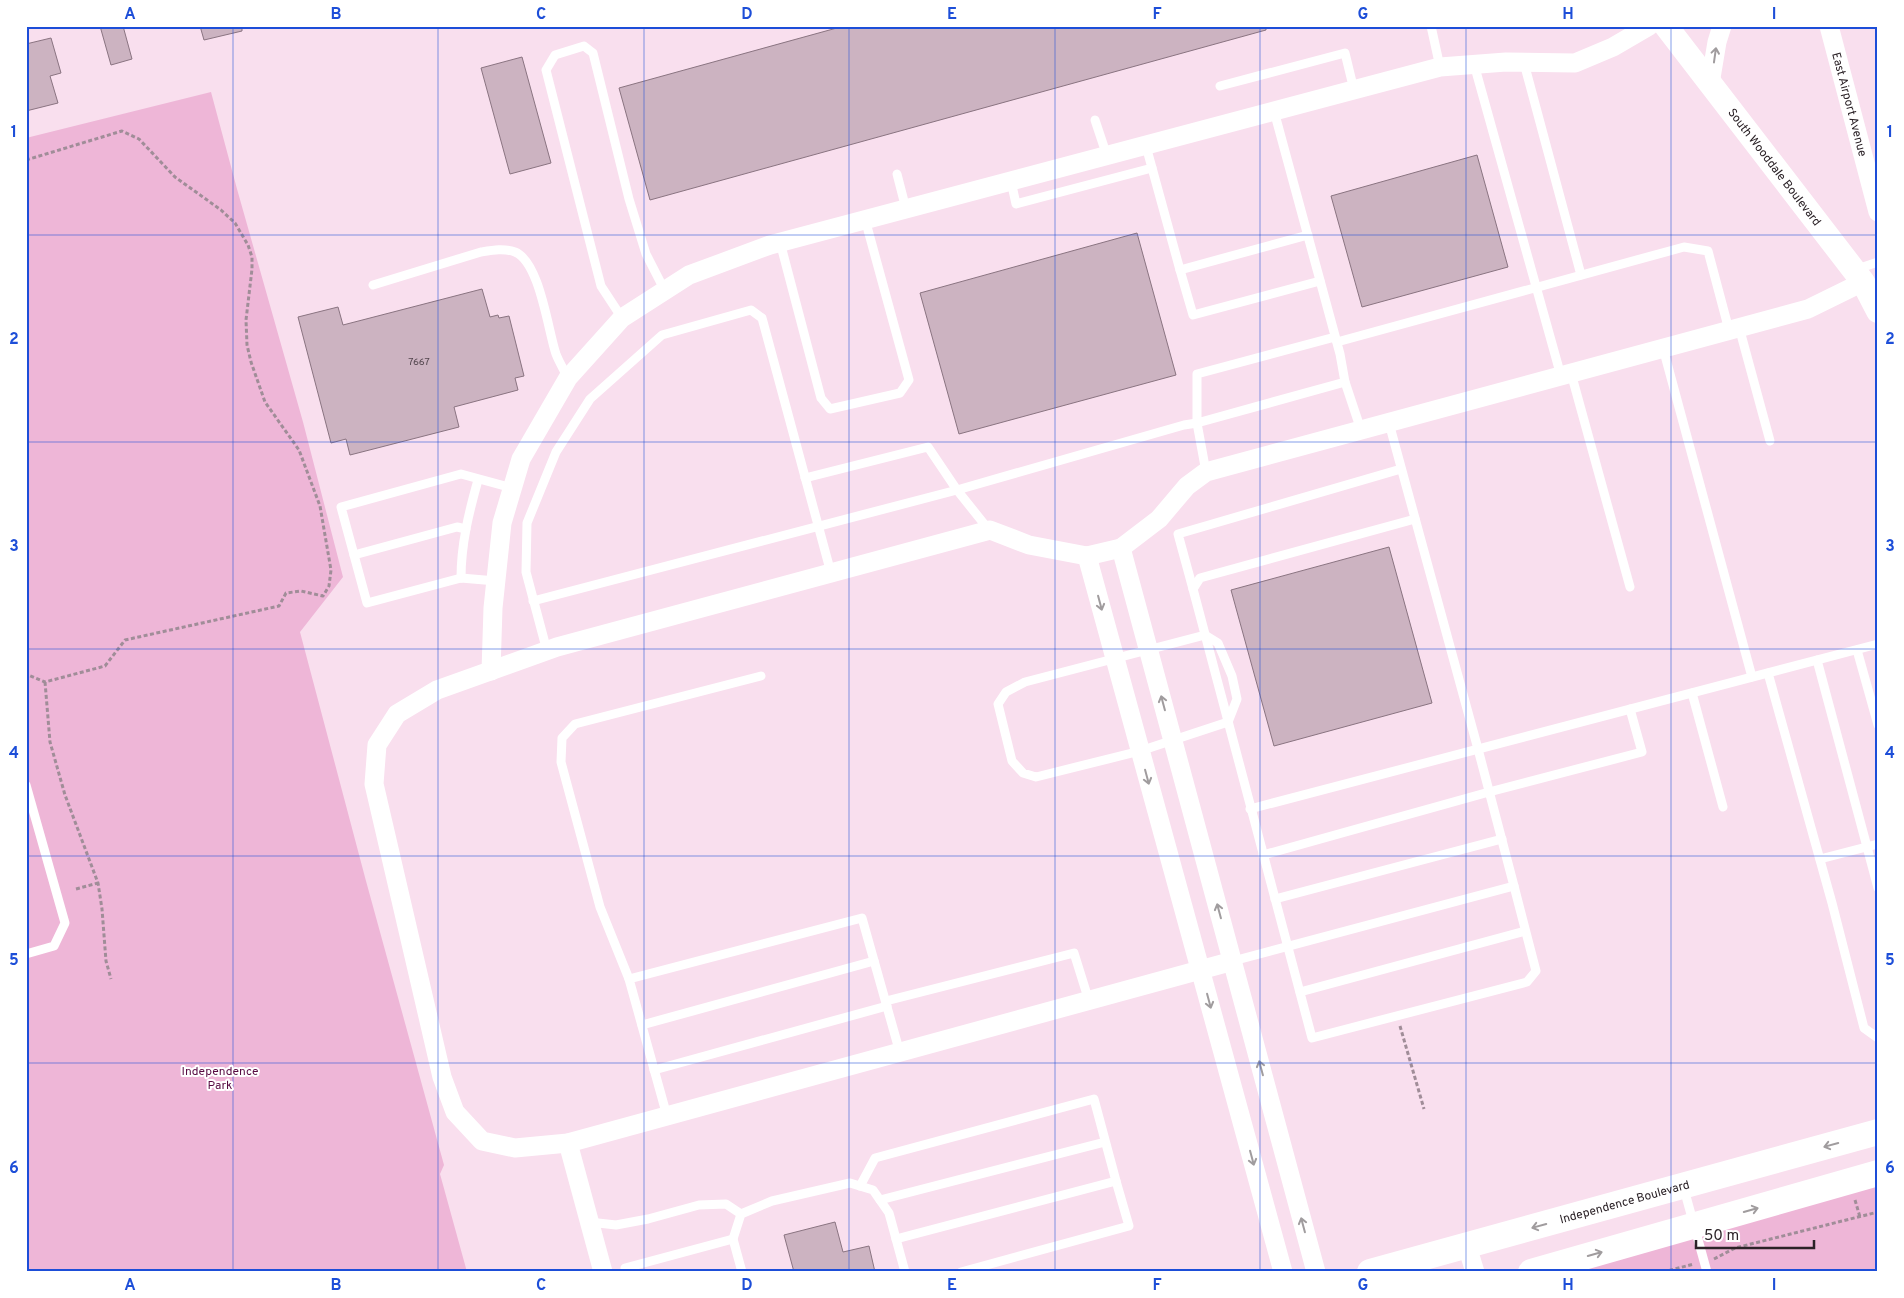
<svg xmlns="http://www.w3.org/2000/svg" width="1904" height="1298" font-family="Overpass,sans-serif">
	<style>
		.park { fill: #eeb6d7 }
		.building { fill: #ccb3c1; stroke: #8a7481 }
		.lines { fill: none; stroke-linecap: round; stroke-linejoin: round }
		.path { stroke: #a08d98; stroke-width: 3; stroke-dasharray: 4 2.5; stroke-linecap: butt }
		.service { stroke: #fff; stroke-width: 9 }
		.minor { stroke: #fff; stroke-width: 19 }
		.tertiary { stroke: #fff; stroke-width: 24 }
		.secondary { stroke: #fff; stroke-width: 26 }
		.oneway { stroke: #a09c9e }
		.grid { fill: none; stroke: #1d4ed8; stroke-width: 1; stroke-opacity: 0.55 }
		.labels { text-anchor: middle; stroke-width: 4; stroke-linejoin: round; paint-order: stroke }
		.number-label { font-size: 10px; fill: #53464e }
		.street-label { font-size: 12px; fill: #2b2227; stroke: #fff }
		.park-label { font-size: 12px; fill: #570b42; stroke: #fff }
		.neatline { fill: none; stroke: #1d4ed8; stroke-width: 2 }
		.grid-label { font-size: 16px; text-anchor: middle; font-weight: bold; fill: #1d4ed8 }
	</style>
	<rect width="100%" height="100%" fill="#f9dfee"/>
	<g class="park">
		<polygon points="211,92 237,189 303,422 343,577 300,632 366,881 444,1165 440,1174 467,1272 26,1272 26,138"/>
		<polygon points="1878,1179 1878,1272 1538,1272"/>
	</g>
	<g class="building">
		<polygon points="100,26 123,26 132,59 111,65"/>
		<polygon points="200,26 242,26 242,31 204,40"/>
		<polygon points="844,26 1266,26 1266,30 650,200 619,88"/>
		<polygon points="51,38 61,73 50,76 58,103 26,111 26,44"/>
		<polygon points="522,57 551,163 510,174 481,68"/>
		<polygon points="1477,155 1508,267 1362,307 1331,196"/>
		<polygon points="1137,233 1176,375 959,434 920,293"/>
		<polygon points="482,289 490,317 498,315 499,318 509,316 524,376 515,378 518,390 454,407 459,427 350,455 346,439 331,443 298,317 338,307 343,325"/>
		<polygon points="1389,547 1432,703 1274,746 1231,590"/>
		<polygon points="835,1222 843,1252 869,1246 875,1272 794,1272 784,1235"/>
	</g>
	<g class="lines">
		<g class="path">
			<polyline points="26,160 122,131 139,139 175,177 221,210 235,223 248,245 252,257 252,269 246,320 247,345 251,362 265,402 299,450 320,506 331,570 329,586 323,596 301,591 286,593 279,606 125,640 105,666 45,682 26,674"/>
			<polyline points="45,682 50,742 65,795 98,883 102,909 106,961 111,979"/>
			<polyline points="76,889 98,883"/>
			<polyline points="1400,1026 1424,1109"/>
			<polyline points="1855,1200 1860,1217"/>
			<polyline points="1714,1259 1735,1248 1878,1212"/>
			<polyline points="1663,1272 1694,1264"/>
		</g>
		<g class="service">
			<polyline points="1431,26 1440,67"/>
			<polyline points="1524,63 1581,275"/>
			<polyline points="1474,64 1561,376"/>
			<polyline points="1220,86 1345,53 1354,90"/>
			<polyline points="1274,111 1340,354 1345,382 1197,423 1197,374 1335,337"/>
			<polyline points="1095,120 1107,156"/>
			<polyline points="1146,146 1180,270 1308,235"/>
			<polyline points="897,174 906,209"/>
			<polyline points="1011,181 1016,204 1152,168"/>
			<polyline points="780,242 821,398 830,409 900,393 909,380 865,219"/>
			<polyline points="1180,270 1193,315 1320,281"/>
			<polyline points="1854,270 1878,262"/>
			<path d="M373,285L481,252C493,250 504,248 515,252C540,262 548,331 556,354C559,362 564,370 568,378"/>
			<polyline points="622,318 601,286 546,70 555,55 584,46 593,53 629,199 646,254 665,291"/>
			<polyline points="1739,327 1770,441"/>
			<polyline points="1337,342 1684,247 1708,251 1729,330"/>
			<polyline points="1663,348 1752,677"/>
			<polyline points="1571,373 1630,587"/>
			<polyline points="1345,382 1361,430"/>
			<polyline points="1415,519 1200,578 1193,589 1312,1038 1527,982 1536,971 1514,886"/>
			<polyline points="989,530 957,490 1184,425 1197,423 1206,472"/>
			<polyline points="354,555 457,527 466,529"/>
			<path d="M461,578C461,544 469,512 478,480"/>
			<polyline points="496,581 461,578 367,603 341,507 461,474 512,488"/>
			<polyline points="1193,589 1178,534 1401,469"/>
			<polyline points="533,601 957,490 928,447 805,478"/>
			<polygon points="1205,635 1218,643 1232,676 1237,699 1228,722 1140,751 1036,777 1023,773 1012,761 998,704 1006,692 1025,682"/>
			<polyline points="1857,650 1878,725"/>
			<polyline points="547,651 526,572 527,523 556,452 590,399 662,335 751,310 762,318 831,573"/>
			<polyline points="1817,660 1878,888"/>
			<polyline points="1768,673 1832,903 1864,1028 1878,1038"/>
			<polyline points="1692,693 1723,807"/>
			<polyline points="26,785 65,923 54,946 26,954"/>
			<polyline points="1250,809 1878,644"/>
			<polyline points="1263,855 1489,792 1642,752 1630,709"/>
			<polyline points="1820,859 1878,844"/>
			<polyline points="1275,899 1502,839"/>
			<polyline points="1233,961 1514,886 1478,749 1389,423"/>
			<polyline points="629,979 600,907 561,762 562,738 575,724 761,676"/>
			<polyline points="1300,992 1525,931"/>
			<polyline points="886,1001 1074,953 1089,1001"/>
			<polyline points="642,1025 874,961"/>
			<polyline points="654,1070 887,1006"/>
			<polyline points="667,1116 629,979 862,918 900,1053"/>
			<polyline points="860,1186 875,1158 1094,1099 1116,1181"/>
			<polyline points="1684,1189 1707,1272"/>
			<polyline points="880,1200 1105,1142"/>
			<polyline points="589,1222 616,1225 648,1219 699,1205 726,1204 741,1214"/>
			<polyline points="896,1239 1116,1181 1129,1226 961,1272"/>
			<polyline points="625,1268 733,1239"/>
			<polyline points="742,1272 733,1239 741,1214 772,1201 850,1183 873,1190 889,1213 905,1272"/>
		</g>
		<g class="minor">
			<path id="s1" d="M1829,26L1878,212"/>
			<polyline points="1710,84 1717,42 1722,26"/>
			<polyline points="1121,548 1316,1272"/>
			<polyline points="1087,556 1283,1272"/>
			<polyline points="491,671 493,608 502,523 521,459 568,378 622,318 689,275 770,245 1440,67 1506,62 1575,63 1613,47 1649,26"/>
			<polyline points="1233,961 568,1143 515,1148 482,1141 455,1112 442,1077 374,784 377,745 397,714 437,690 557,647 990,530 1029,545 1087,556 1121,548 1159,519 1187,486 1206,472 1808,309 1863,282"/>
			<polyline points="568,1143 603,1272"/>
			<polyline points="1467,1246 1475,1272"/>
		</g>
		<path class="tertiary" id="s2" d="M1666,26L1863,282L1878,311"/>
		<g class="secondary">
			<path id="s3" d="M1370,1272L1878,1132"/>
			<polyline points="1531,1272 1878,1173"/>
		</g>
	</g>
	<defs><path id="oneway-shaft" d="M-6 0H5M1.5-3L5.5 0L1.5 3" fill="none" stroke-width="1.6" stroke-linecap="round" stroke-linejoin="round" transform="scale(1.25)"/></defs>
	<g class="oneway">
		<use href="#oneway-shaft" transform="translate(1715 55) rotate(-82)"/>
		<use href="#oneway-shaft" transform="translate(1100 603) rotate(75)"/>
		<use href="#oneway-shaft" transform="translate(1163 703) rotate(-105)"/>
		<use href="#oneway-shaft" transform="translate(1147 777) rotate(75)"/>
		<use href="#oneway-shaft" transform="translate(1219 911) rotate(-105)"/>
		<use href="#oneway-shaft" transform="translate(1209 1001) rotate(75)"/>
		<use href="#oneway-shaft" transform="translate(1261 1068) rotate(-105)"/>
		<use href="#oneway-shaft" transform="translate(1831 1145) rotate(165)"/>
		<use href="#oneway-shaft" transform="translate(1252 1158) rotate(75)"/>
		<use href="#oneway-shaft" transform="translate(1751 1210) rotate(-16)"/>
		<use href="#oneway-shaft" transform="translate(1303 1225) rotate(-105)"/>
		<use href="#oneway-shaft" transform="translate(1539 1226) rotate(165)"/>
		<use href="#oneway-shaft" transform="translate(1595 1254) rotate(-16)"/>
	</g>
	<path class="grid" d="M233,26V1272M438,26V1272M644,26V1272M849,26V1272M1055,26V1272M1260,26V1272M1466,26V1272M1671,26V1272M26,235H1878M26,442H1878M26,649H1878M26,856H1878M26,1063H1878"/>
	<g class="labels">
		<g class="number-label">
			<text x="419" y="365">7667</text>
		</g>
		<g class="street-label">
			<text dy="4" stroke="none"><textPath href="#s1" startOffset="81">East Airport Avenue</textPath></text>
			<text dy="4" stroke="none"><textPath href="#s2" startOffset="178">South Wooddale Boulevard</textPath></text>
			<text dy="4" stroke="none"><textPath href="#s3" startOffset="264">Independence Boulevard</textPath></text>
		</g>
		<g class="park-label">
			<text x="220" y="1075">Independence<tspan x="220" dy="14">Park</tspan></text>
		</g>
	</g>
	<rect width="1904" height="1298" fill="none" stroke="#ffffff" stroke-width="55"/>
	<path d="M1696 1240v8h118v-8" fill="none" stroke="#2b2227" stroke-width="2.5"/>
	<text x="1704" y="1240" font-size="15" fill="#2b2227" stroke="#ffffff" stroke-width="4" paint-order="stroke">50 m</text>
	<rect x="28" y="28" width="1848" height="1242" class="neatline"/>
	<g class="grid-label">
		<text x="130" y="19">A</text>
		<text x="336" y="19">B</text>
		<text x="541" y="19">C</text>
		<text x="747" y="19">D</text>
		<text x="952" y="19">E</text>
		<text x="1157" y="19">F</text>
		<text x="1363" y="19">G</text>
		<text x="1568" y="19">H</text>
		<text x="1774" y="19">I</text>
		<text x="14" y="137">1</text>
		<text x="1890" y="137">1</text>
		<text x="14" y="344">2</text>
		<text x="1890" y="344">2</text>
		<text x="14" y="551">3</text>
		<text x="1890" y="551">3</text>
		<text x="14" y="758">4</text>
		<text x="1890" y="758">4</text>
		<text x="14" y="965">5</text>
		<text x="1890" y="965">5</text>
		<text x="14" y="1173">6</text>
		<text x="1890" y="1173">6</text>
		<text x="130" y="1290">A</text>
		<text x="336" y="1290">B</text>
		<text x="541" y="1290">C</text>
		<text x="747" y="1290">D</text>
		<text x="952" y="1290">E</text>
		<text x="1157" y="1290">F</text>
		<text x="1363" y="1290">G</text>
		<text x="1568" y="1290">H</text>
		<text x="1774" y="1290">I</text>
	</g>
</svg>
